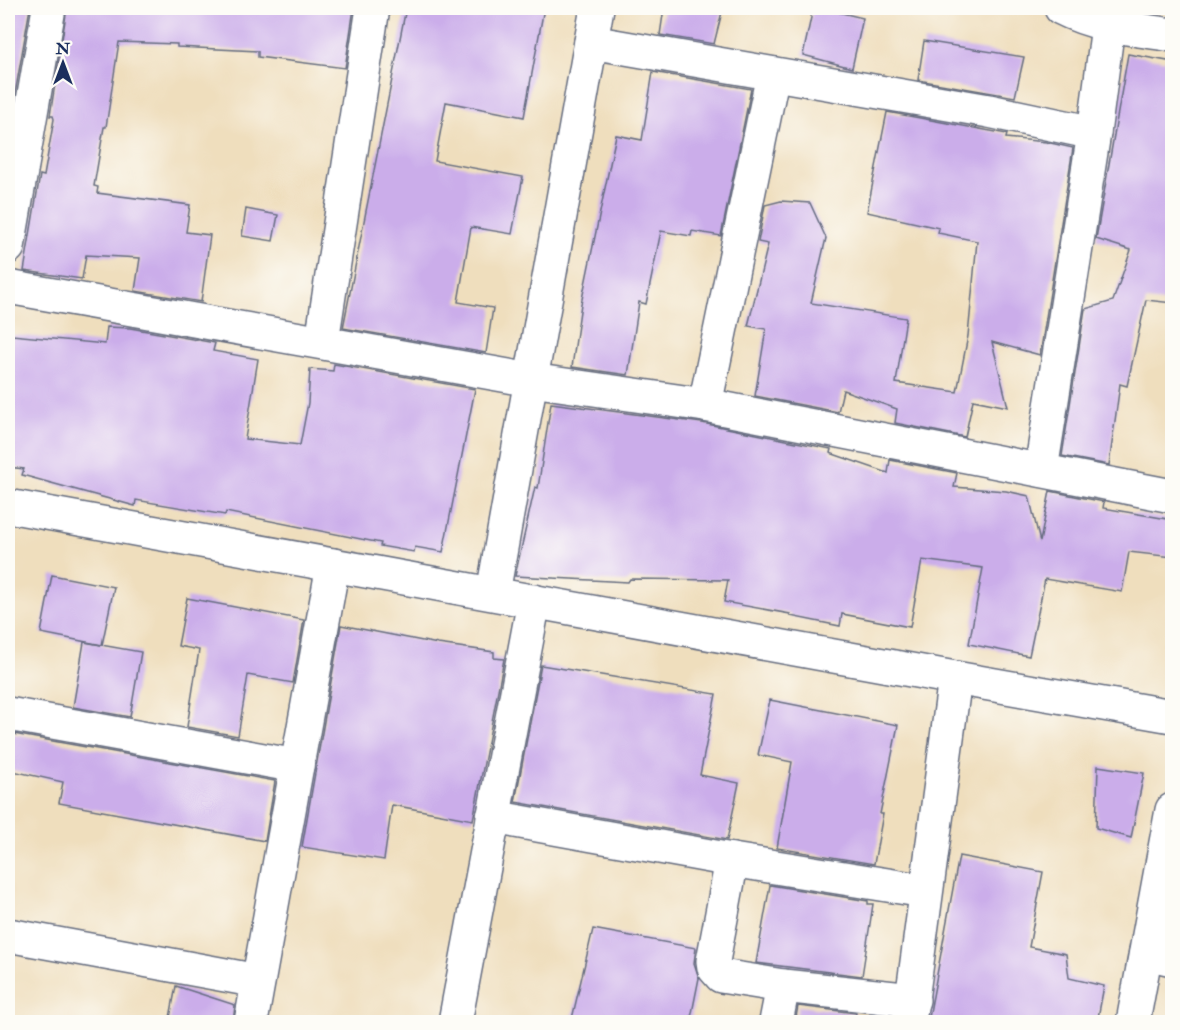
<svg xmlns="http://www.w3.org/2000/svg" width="1180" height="1030" font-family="'IM FELL Double Pica',serif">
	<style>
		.building { fill: #cbadea }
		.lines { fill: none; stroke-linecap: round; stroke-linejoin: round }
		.street-casing { stroke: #656c7f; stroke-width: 36 }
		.street { stroke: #fff; stroke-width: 33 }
	</style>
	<rect width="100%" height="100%" fill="#fdfcf7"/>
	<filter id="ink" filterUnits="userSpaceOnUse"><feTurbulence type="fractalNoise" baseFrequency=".0167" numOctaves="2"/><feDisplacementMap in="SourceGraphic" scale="12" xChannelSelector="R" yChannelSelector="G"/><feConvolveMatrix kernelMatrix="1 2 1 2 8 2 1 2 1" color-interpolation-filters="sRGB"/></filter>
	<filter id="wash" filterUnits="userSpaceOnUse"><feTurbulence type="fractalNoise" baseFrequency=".008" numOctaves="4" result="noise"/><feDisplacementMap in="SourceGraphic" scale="24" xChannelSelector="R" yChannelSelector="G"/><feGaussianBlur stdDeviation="1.35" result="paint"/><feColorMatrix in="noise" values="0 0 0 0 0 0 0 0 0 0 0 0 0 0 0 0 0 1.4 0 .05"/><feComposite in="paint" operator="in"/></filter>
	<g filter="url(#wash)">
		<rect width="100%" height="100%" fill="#efdebd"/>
		<g id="blocks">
			<g class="building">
				<polygon points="8,8 30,8 12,111 8,111"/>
				<polygon points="67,8 354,8 345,68 258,57 258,51 177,47 177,44 119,42 106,127 104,127 94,186 98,187 97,193 190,205 186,232 210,235 201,302 135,291 140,258 86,255 82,279 24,271 40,175 44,176 54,119 53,116 50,116"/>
				<polygon points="406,8 544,8 524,117 446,102 435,161 523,177 512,234 471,227 458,302 493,308 486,353 343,328"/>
				<polygon points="664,8 723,8 714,44 660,35"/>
				<polygon points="813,8 821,8 863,18 852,68 803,55"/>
				<polygon points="924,41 1024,57 1015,97 918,80"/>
				<polygon points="1128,54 1173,62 1173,303 1146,300 1127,386 1120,384 1109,465 1062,456 1085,309 1113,301 1131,250 1096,239"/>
				<polygon points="653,72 751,89 721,236 692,231 691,236 661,231 646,304 639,302 628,375 572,367 581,304 616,135 642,140"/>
				<polygon points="887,112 1007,134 1006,138 1046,142 1073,148 1040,355 992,342 1008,407 973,400 965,437 895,423 897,409 843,390 838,412 755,396 766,329 748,326 768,244 758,242 765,205 781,201 810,203 826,238 811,303 906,318 896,383 957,392 968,336 977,241 938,233 939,228 867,212"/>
				<polygon points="246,209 278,215 273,241 242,236"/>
				<polygon points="107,327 130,328 215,343 213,351 258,359 245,439 300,445 308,403 310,369 333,371 334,364 475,389 443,552 415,547 414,552 380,546 381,543 226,512 225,515 136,500 135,506 22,475 24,469 8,467 8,382 12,335 105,344"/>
				<polygon points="551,403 702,423 831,449 830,453 888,473 890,460 957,473 954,487 1006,491 1029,496 1040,542 1050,491 1104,502 1103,508 1173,520 1173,557 1129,552 1122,592 1045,579 1029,656 969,644 983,568 922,560 910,627 842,614 840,626 790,616 790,614 724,602 728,580 630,579 628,582 515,576 535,487 538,488"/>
				<polygon points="52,575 114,587 102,645 41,633"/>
				<polygon points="187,598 304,620 293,683 248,675 238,736 187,727 199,650 178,646"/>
				<polygon points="341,625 438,644 494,652 494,658 504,659 473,820 392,805 384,860 302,847"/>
				<polygon points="84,642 141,652 130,717 73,707"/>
				<polygon points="541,665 716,694 700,775 739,783 727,840 515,802"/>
				<polygon points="770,700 898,725 880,814 883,814 874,864 777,848 792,762 758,755"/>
				<polygon points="8,733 275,781 265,841 59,803 63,782 8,770"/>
				<polygon points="1098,766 1144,773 1131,838 1096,828"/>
				<polygon points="959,856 1043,872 1029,947 1066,954 1069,978 1104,986 1097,1023 928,1023"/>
				<polygon points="770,885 868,901 868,904 873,904 862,976 756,963"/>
				<polygon points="593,929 696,948 694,963 699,978 690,1023 571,1023"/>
				<polygon points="176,986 235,1005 233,1023 169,1023"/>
				<polygon points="798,1006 856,1013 854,1023 795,1023"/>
			</g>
		</g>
	</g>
	<g filter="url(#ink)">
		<use href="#blocks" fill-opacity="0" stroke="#656c7f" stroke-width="1.5"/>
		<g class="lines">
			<defs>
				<g id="street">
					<path d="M1061,8C1096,26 1134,29 1172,35"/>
					<polyline points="591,42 989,111 1094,133"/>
					<polyline points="8,247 49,8"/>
					<polyline points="8,287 531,380 705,405 1172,496"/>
					<polyline points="322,341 373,8"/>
					<polyline points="705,405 773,74"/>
					<polyline points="1041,470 1094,133 1108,26"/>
					<polyline points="8,506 955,678 1172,716"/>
					<polyline points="493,593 597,8"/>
					<polyline points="8,714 297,766"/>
					<polyline points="493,817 732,860 925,891"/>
					<polyline points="732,860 713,961 714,968 721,976 783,986 913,1000"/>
					<polyline points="8,935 258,981"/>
					<polyline points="1146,953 1172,959"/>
					<polyline points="251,1022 333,565"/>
					<polyline points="455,1022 534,601"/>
					<polyline points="776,1022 783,986"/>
					<polyline points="909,1022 955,678"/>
					<polyline points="1133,1022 1172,810"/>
				</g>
			</defs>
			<use href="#street" class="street-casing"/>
			<use href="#street" class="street"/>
		</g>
	</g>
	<rect width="1180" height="1030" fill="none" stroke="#fdfcf7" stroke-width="30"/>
	<g transform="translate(63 63)" stroke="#fdfcf7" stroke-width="4.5" paint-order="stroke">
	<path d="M0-4.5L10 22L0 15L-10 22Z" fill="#1b2f5e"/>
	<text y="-9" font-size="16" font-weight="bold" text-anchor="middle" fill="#1b2f5e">N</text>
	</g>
</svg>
